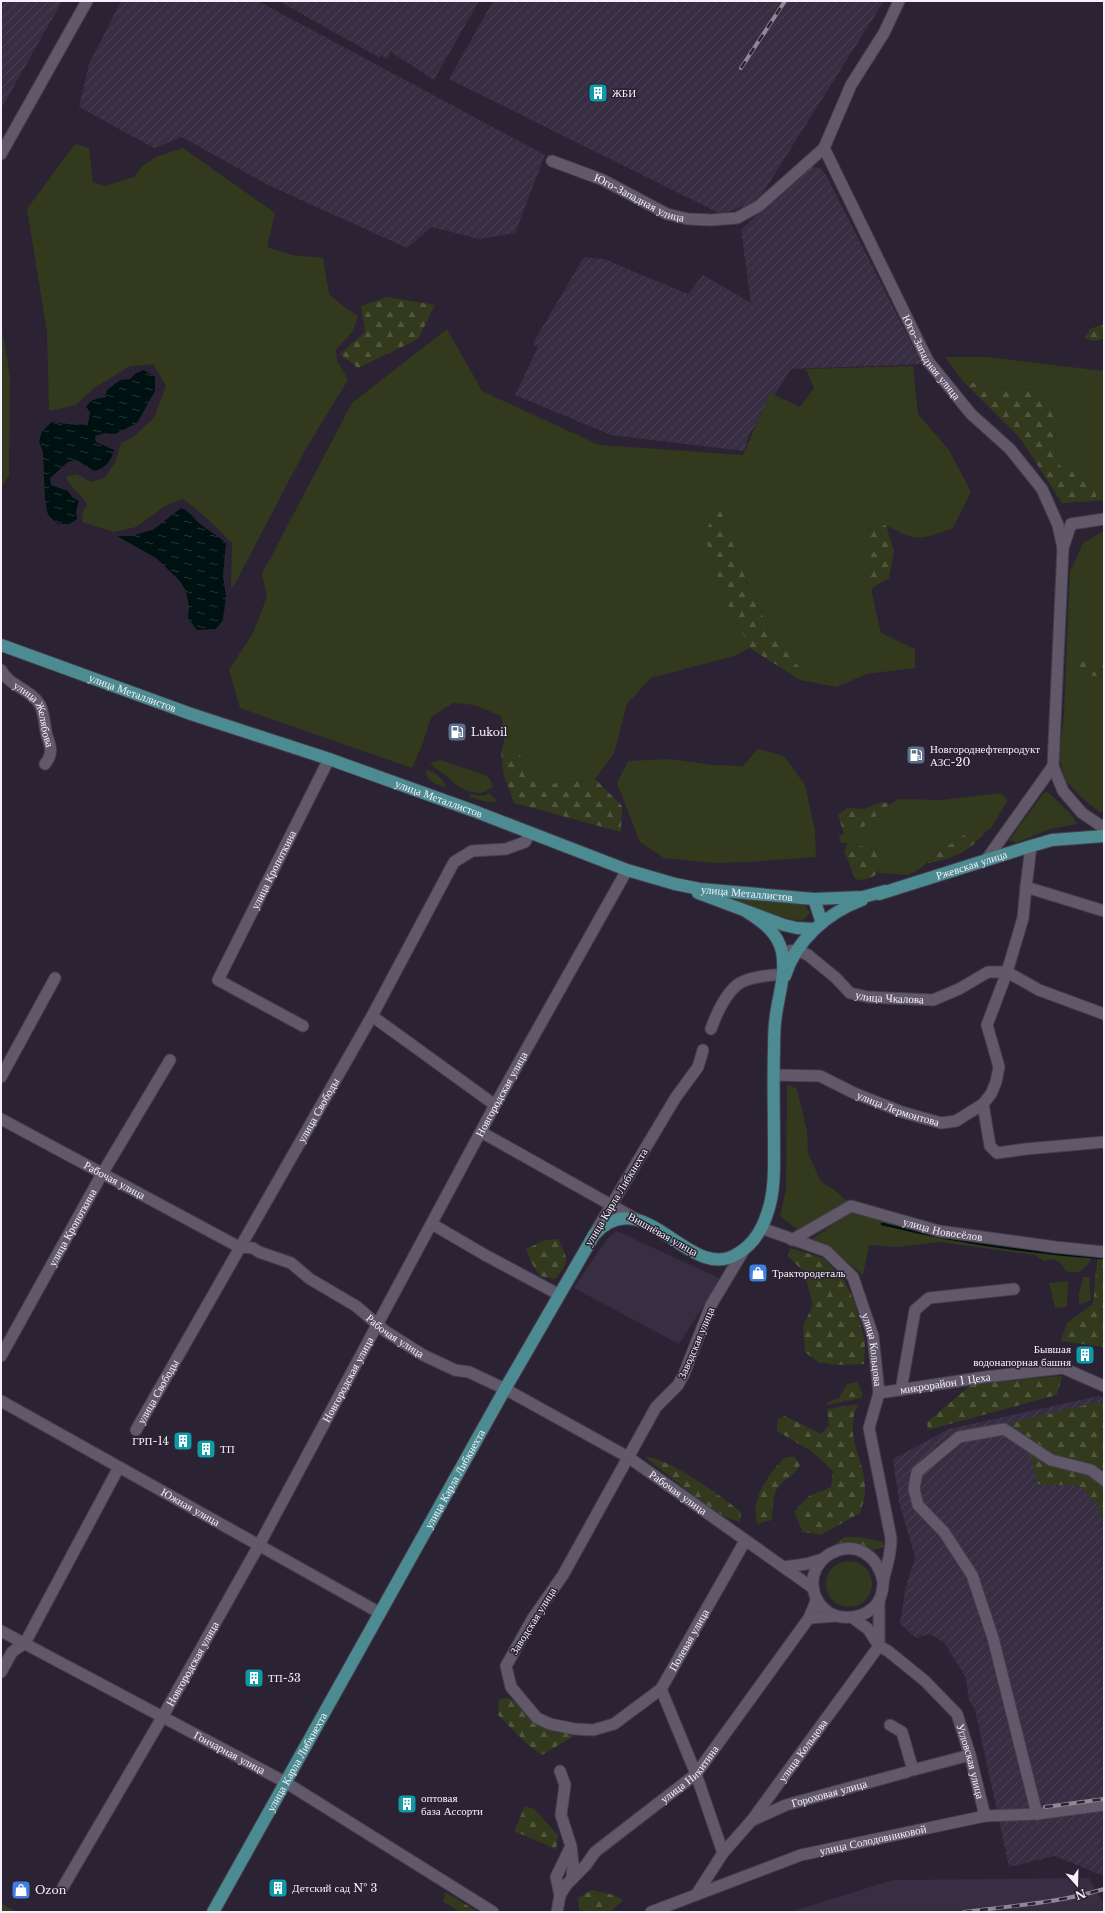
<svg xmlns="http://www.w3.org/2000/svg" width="1105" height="1913" font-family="'Libre Baskerville',serif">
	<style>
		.built { fill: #382e43 }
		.industrial { fill: url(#industrial-furrows) }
		.green { fill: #33391c }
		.forest { fill: url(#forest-firs) }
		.water { fill: url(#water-ripples) }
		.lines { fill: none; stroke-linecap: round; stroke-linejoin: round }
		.stream { stroke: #011; stroke-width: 2.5 }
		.minor-casing { stroke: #453e4c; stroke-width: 13 }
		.major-casing { stroke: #453e4c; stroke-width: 14 }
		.minor { stroke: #61596a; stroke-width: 11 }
		.major { stroke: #4d8b92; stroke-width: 12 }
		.rail-casing { stroke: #8f8896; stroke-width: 4 }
		.rail { stroke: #2b2333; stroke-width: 2.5; stroke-dasharray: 8; stroke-linecap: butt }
		.labels { text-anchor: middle; stroke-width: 3; stroke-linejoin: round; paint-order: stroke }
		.poi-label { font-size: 11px; fill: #f5f0fb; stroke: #2b2333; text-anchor: start }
		.street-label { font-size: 11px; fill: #f5f0fb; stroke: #2b2333 }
	</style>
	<defs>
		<pattern id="industrial-furrows" width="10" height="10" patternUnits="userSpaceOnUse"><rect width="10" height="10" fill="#382e43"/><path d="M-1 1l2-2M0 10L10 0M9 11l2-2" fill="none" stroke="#4c4256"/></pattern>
		<pattern id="forest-firs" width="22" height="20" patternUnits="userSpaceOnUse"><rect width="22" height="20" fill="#33391c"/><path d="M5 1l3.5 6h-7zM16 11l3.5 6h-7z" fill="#51563e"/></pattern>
		<pattern id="water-ripples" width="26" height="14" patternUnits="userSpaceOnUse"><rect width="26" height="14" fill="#011"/><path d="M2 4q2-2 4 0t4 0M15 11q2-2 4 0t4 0" fill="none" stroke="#263435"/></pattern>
	</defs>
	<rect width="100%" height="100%" fill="#2b2333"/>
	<g class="built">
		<polygon points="617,1231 721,1279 679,1344 574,1288 607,1239"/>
		<polygon points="1089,1878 1104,1905 1104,1912 790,1912 893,1880"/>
	</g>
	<g class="industrial">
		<polygon points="1,1 62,1 1,109"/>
		<polygon points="121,1 258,1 545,155 515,233 479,239 432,227 407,248 268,185 182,137 154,148 79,107 89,64"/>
		<polygon points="279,1 479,1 434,80 391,52 387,59 381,55 380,58"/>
		<polygon points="493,1 884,1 757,202 721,214 449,79"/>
		<polygon points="812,167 820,168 826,175 922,364 791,369 749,435 744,451 611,435 515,395 538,347 533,343 584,257 604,259 688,294 703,275 751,303 741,230 796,177"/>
		<polygon points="1099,1396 1104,1398 1104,1876 1055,1856 1009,1867 975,1709 969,1701 966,1678 944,1642 929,1634 916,1638 900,1624 905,1591 915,1557 899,1502 893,1459 949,1429"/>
	</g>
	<g class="green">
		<path d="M75,144L89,148L93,182L105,186L134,177L141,167L156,157L183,148L275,213L267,247L292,255L323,258L329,294L344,307L358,316L353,331L336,350L337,360L348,380L305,450L237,580L231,589L232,543C217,528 200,511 183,499L165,506L136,527L114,532L82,522L83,511L87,504C80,494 71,488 66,477L76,474L91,482L104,478L115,463L121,443L133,437L154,418L166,386L153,364L130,366L94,388L76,405L49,411L47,332L27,209Z"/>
		<polygon points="1,323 10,376 9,476 1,487"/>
		<path d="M447,329L482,391L599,445L743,455L770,393L800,407L814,388L806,369L913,366L918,414L949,450L971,492L953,528C919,540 918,543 886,525L867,529C866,568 872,596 881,633L915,649V668L866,674L837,687L800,680L802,670L771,634L748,584L719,507L724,597L750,648L734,656L651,678L627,704L614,753L595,779L538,785L518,752H501L505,737L501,716L475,705L453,703L431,717L423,743L412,768L240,708L229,670L253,633L267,597L262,574L352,403Z"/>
		<polygon points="945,357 986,357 1104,371 1104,500 1094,501 1099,488 1075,470 1060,466 1054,446 1058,415 1034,390 990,387 962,380"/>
		<polygon points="1102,532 1104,532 1104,663 1100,660 1075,672 1104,678 1104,811 1100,812 1082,798 1065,780 1059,757 1064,716 1070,572 1083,543"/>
		<polygon points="758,749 784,756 805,785 815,831 816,857 749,862 713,863 664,858 640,842 617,783 628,761 671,759 712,765 743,766"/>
		<path d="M440,760L485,775L490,779L493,787L482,793C461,792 457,785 443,773C438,770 434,767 430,763Z"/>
		<path d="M426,770C436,771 442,779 447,787L435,784L427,777Z"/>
		<polygon points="1046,792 1050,794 1071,814 1077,824 1050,829 1016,843 1009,840 1043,794"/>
		<polygon points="489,793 497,801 488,802 469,797 471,794 483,796"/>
		<polygon points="1000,793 1008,800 991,828 983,834 980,829 937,853 921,868 908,875 878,873 885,860 878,850 840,842 839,837 852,826 880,811 898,799 943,800"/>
		<polygon points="731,897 802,904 806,907 810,913 802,921 786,918 730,900"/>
		<polygon points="787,1084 797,1089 807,1132 808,1153 821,1182 833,1189 848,1202 798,1230 780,1216 786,1190"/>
		<path d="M854,1210L1093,1253C1089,1267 1081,1276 1066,1271L1062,1264L1054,1259L1044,1261L1035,1255L940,1242L897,1247L869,1245L863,1275C847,1261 831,1247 811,1240Z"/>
		<polygon points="1083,1277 1089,1277 1091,1300 1079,1305 1079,1294"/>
		<polygon points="1068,1281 1067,1307 1055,1308 1049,1283"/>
		<circle cx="849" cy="1584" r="23"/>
		<polygon points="1,1903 17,1912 1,1912"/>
	</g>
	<g class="forest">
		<polygon points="387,297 435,305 418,339 358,368 340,354 365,332 361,306"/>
		<polygon points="1104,324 1104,339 1092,341 1084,338 1090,329"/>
		<polygon points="962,380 990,387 1034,390 1058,415 1054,446 1060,466 1075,470 1100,488 1094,501 1062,503 1020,438"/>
		<polygon points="719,506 748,584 771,634 802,670 800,680 750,648 724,597 704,534"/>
		<polygon points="886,525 894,551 889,578 870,589 866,556 867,529"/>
		<polygon points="1078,658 1100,660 1104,663 1104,678 1075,672 1068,667 1067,659"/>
		<polygon points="501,752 518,752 538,785 595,779 622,806 621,832 514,803 504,776"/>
		<polygon points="882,802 890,804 863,827 852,826 844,833 838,815 847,808 864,809"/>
		<path d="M973,829H980L983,834C969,852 950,860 927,863L937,853Z"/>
		<path d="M848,843L878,850L885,860C876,876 875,879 856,880L844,851Z"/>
		<path d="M558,1239C568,1258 570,1262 555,1279L540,1276L531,1262L526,1249L545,1240Z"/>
		<polygon points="790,1248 823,1258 844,1280 855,1303 865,1341 864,1364 838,1365 818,1362 805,1352 803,1326 813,1305 804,1272 788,1256"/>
		<path d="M1099,1254L1104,1255V1347L1061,1341L1067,1323L1093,1304C1095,1288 1095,1269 1099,1254Z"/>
		<polygon points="1062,1376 1057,1395 928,1430 927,1422 972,1384"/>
		<polygon points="857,1382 863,1394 861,1398 827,1405 827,1403 839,1398 847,1384"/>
		<polygon points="1098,1402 1104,1405 1104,1528 1097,1504 1079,1486 1038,1484 1024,1434 1010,1423"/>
		<path d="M858,1404C842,1438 867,1461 865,1492C865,1498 862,1506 860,1513L821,1535L803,1532L794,1512L809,1496L831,1487L833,1471L811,1451L777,1431L778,1419L785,1416L821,1434L829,1425L827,1409Z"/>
		<path d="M794,1456L800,1465C794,1476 788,1477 780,1485C772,1492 773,1510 772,1520L757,1524L755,1509L760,1491L771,1473L784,1458Z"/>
		<path d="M645,1457C668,1457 722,1497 741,1512L740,1522L725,1517L703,1503Z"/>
		<polygon points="845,1537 859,1537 883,1542 883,1547 874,1550 852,1544 833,1548 836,1543"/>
		<polygon points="508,1698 574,1731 574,1736 542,1755 527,1744 498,1715 499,1699"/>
		<polygon points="525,1806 534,1809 558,1835 556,1849 514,1831"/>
		<polygon points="592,1890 614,1895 623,1900 610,1912 580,1912 578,1898"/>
		<polygon points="445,1892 478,1912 460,1912 443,1901"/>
	</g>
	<g class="water">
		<path d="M144,370L155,377V391L137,423L115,434L105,433L95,436L96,442L114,450C111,461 106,468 94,471L77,460L68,462L50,478L51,485L68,491L72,497L79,501L76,512L77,519L69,524H58L48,515L45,500L43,452L39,442L42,431L52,422L76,425L88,424L90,412L86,407C90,401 97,397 105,398L107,390L120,380L130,379L136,373Z"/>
		<path d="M181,508C192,513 192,517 200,524C209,531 218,536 226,543L223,576L226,597L223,620L216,629L197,630L188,618L189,606L186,591L179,580L156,558L117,536H132L154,529Z"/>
	</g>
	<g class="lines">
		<path class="stream" d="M882,1224C955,1242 1029,1253 1104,1258"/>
		<defs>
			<g id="minor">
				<path id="s1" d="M899,1L884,33L851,85L824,148L928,361L971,414L1010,449L1042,489L1058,525L1063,548"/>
				<polyline points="1,154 87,1"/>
				<path id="s2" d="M552,161L603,180L667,214L688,219L711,220L737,218L759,206L824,148"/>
				<path id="s3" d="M1,670C10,687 31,689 40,705C45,715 44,726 47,736C51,747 53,754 45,764"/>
				<polyline points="1053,766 1063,791 1082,813 1104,828"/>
				<polyline points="1031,846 1026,887 1104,911"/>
				<polyline points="986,860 1053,766 1063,548 1071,524 1104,519"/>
				<path id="s4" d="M789,951L797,950L808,955L836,978L850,993L868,997L933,1000L959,989L988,972H1007L1039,990L1104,1014"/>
				<polyline points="372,1016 495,1105"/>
				<path id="s5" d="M303,1026L218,980L329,759"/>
				<path d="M711,1029C716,1015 725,995 737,985C748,976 772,975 786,974"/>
				<path id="s6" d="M774,1075L820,1076L854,1093L902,1112L941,1123L956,1121L983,1104L990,1146L997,1153L1026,1149L1104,1142"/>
				<polyline points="1,1077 55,978"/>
				<polyline points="983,1104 991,1094 996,1082 999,1067 987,1025 1007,972 1023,918 1026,887"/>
				<path id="s7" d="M1,1119L239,1247L253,1248L259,1252L291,1263L310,1279L356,1306L385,1331L423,1355L455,1370L469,1372L505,1389L628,1457L813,1588"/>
				<polyline points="481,1132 636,1219"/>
				<polyline points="432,1224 485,1255 558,1294"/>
				<path id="s8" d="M761,1228L826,1251L853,1277L873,1336L879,1393L869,1428L891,1538C891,1552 888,1564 884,1577C883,1582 883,1587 882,1592C878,1611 859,1619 842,1617C831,1616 821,1608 816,1598C797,1552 870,1523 883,1581"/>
				<polyline points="594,1234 676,1097 698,1067 703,1050"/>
				<path id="s9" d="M792,1240L851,1206L939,1231L1055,1247L1104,1252"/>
				<path id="s10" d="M744,1250L711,1305L684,1374L678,1385L656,1407L563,1575L533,1618L506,1666L511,1687L537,1718L550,1724L575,1729L593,1730L614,1724L661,1689L745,1541"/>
				<path id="s11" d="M1,1356L102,1174L170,1060"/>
				<polyline points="901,1390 915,1310 929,1298 1014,1289"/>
				<path id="s12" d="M879,1393L985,1377L1063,1368L1104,1386"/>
				<path id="s13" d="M1,1401L380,1613"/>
				<path id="s14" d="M136,1430L372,1016L454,862L472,851L506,849L525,842L530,833"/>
				<polyline points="784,1567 806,1564 823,1559"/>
				<polyline points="879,1600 879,1646"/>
				<polyline points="809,1618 837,1616"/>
				<polyline points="853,1618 868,1629 879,1646"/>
				<path id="s15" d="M1,1631L285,1782L493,1912"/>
				<path id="s16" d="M879,1646L888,1651L925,1681L957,1714L970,1755L985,1816"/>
				<polyline points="1,1672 12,1652 25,1643 119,1467"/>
				<polyline points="661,1689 696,1774 723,1853"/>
				<polyline points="890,1725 902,1732 913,1770 970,1755"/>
				<polyline points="560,1771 565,1785 561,1815 571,1846 573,1864 572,1879"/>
				<polyline points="1037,1814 993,1638 972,1575 944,1532 918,1505 914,1489 917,1472 959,1437 1004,1429 1051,1460 1091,1470 1104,1480"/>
				<path id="s17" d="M753,1820L786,1805L907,1772"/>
				<path id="s18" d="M63,1887L163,1716L258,1547L495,1105L627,870"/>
				<polyline points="560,1895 556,1877 571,1846"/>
				<path id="s19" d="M696,1895L723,1853L752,1820L879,1646"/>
				<path id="s20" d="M557,1912L560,1895L567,1884L586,1865L595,1852L696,1774L809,1618L817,1599"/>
				<path id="s21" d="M651,1912L801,1855L985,1816L1037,1814L1104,1805"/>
			</g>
			<g id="major">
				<path id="s22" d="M1,645L191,714L329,759L474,811L627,870L675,884L700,889L814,899L863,897L885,891"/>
				<polyline points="698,893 784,925 797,928 814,929"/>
				<path id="s23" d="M879,894L1031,846L1052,840L1104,836"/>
				<polyline points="814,899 822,923"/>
				<path d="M785,976C796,940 827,913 862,900"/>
				<path id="s24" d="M213,1912L505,1389L594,1235C644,1179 689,1284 737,1254C753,1245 763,1228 768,1211C775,1190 774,1166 774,1145C774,1114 773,1082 774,1051C774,1039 774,1026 776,1015C779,994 786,973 782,952C778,933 763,922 747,912"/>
			</g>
		</defs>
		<use href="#minor" class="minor-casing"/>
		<use href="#major" class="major-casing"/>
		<use href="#minor" class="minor"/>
		<use href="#major" class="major"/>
		<defs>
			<g id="rail">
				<polyline points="741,68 785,1"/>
				<polyline points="1045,1807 1104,1799"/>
				<path d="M964,1912C1011,1906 1058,1903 1104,1889"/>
			</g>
		</defs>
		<use href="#rail" class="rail-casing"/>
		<use href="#rail" class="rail"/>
	</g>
	<defs>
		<symbol id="building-square" viewBox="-11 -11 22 22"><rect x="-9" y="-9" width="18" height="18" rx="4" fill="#0f9aa8" stroke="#2b2333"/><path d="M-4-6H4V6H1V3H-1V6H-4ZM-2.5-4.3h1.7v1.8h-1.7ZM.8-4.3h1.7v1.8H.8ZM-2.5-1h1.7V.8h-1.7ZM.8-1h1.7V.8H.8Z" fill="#fff"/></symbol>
		<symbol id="fuel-square" viewBox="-11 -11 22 22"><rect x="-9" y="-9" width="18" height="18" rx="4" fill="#5c6f8a" stroke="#2b2333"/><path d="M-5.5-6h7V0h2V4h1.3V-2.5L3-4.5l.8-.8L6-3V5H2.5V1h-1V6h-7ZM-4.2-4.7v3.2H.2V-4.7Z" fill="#fff"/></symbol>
		<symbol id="shop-square" viewBox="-11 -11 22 22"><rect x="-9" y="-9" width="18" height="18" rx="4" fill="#3f7fe0" stroke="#2b2333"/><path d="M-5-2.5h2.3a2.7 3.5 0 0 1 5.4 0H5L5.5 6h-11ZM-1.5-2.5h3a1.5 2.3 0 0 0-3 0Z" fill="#fff"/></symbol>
	</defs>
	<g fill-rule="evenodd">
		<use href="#building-square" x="587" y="82" width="22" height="22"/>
		<use href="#fuel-square" x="446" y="721" width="22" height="22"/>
		<use href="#fuel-square" x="905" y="744" width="22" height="22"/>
		<use href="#shop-square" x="747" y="1262" width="22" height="22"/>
		<use href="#building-square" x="1074" y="1344" width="22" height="22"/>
		<use href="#building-square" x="172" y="1430" width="22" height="22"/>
		<use href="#building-square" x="195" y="1438" width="22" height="22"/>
		<use href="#building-square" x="243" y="1667" width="22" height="22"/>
		<use href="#building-square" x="396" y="1793" width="22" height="22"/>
		<use href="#building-square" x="267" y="1877" width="22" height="22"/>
		<use href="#shop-square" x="10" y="1879" width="22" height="22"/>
	</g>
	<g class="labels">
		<g class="poi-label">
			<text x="612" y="97">ЖБИ</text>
			<text x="471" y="736">Lukoil</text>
			<text x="930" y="753">Новгороднефтепродукт<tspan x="930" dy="13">АЗС-20</tspan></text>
			<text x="772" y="1277">Трактородеталь</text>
			<text x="1071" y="1353" text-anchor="end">Бывшая<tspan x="1071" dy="13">водонапорная башня</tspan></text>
			<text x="169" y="1445" text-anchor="end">ГРП-14</text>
			<text x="220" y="1453">ТП</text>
			<text x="268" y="1682">ТП-53</text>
			<text x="421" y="1802">оптовая<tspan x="421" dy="13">база Ассорти</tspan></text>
			<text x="292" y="1892">Детский сад № 3</text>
			<text x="35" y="1894">Ozon</text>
		</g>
		<g class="street-label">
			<text dy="4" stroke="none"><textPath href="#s2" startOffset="95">Юго-Западная улица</textPath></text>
			<text dy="4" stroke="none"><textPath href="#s1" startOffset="401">Юго-Западная улица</textPath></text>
			<text dy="4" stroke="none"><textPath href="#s22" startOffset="140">улица Металлистов</textPath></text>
			<text dy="4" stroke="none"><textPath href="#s3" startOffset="58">улица Желябова</textPath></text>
			<text dy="4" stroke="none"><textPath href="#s22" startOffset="464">улица Металлистов</textPath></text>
			<text dy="4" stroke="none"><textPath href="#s23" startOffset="97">Ржевская улица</textPath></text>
			<text dy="4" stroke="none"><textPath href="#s5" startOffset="220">улица Кропоткина</textPath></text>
			<text dy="4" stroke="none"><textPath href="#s22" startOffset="788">улица Металлистов</textPath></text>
			<text dy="4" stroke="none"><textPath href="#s4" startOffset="117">улица Чкалова</textPath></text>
			<text dy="4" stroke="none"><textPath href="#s18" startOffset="906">Новгородская улица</textPath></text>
			<text dy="4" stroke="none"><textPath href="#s6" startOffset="131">улица Лермонтова</textPath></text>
			<text dy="4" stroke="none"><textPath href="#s14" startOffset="368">улица Свободы</textPath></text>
			<text dy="4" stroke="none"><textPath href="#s7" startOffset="129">Рабочая улица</textPath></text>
			<text transform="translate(616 1197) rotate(-59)" y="4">улица Карла Либкнехта</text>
			<text dy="4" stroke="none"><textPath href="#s11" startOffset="147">улица Кропоткина</textPath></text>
			<text dy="4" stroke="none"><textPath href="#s9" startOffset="163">улица Новосёлов</textPath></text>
			<text transform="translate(663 1234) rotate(29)" y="4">Вишнёвая улица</text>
			<text dy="4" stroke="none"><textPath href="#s7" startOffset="453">Рабочая улица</textPath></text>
			<text transform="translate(696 1343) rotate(-67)" y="4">Заводская улица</text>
			<text dy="4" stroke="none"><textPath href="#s8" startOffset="182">улица Кольцова</textPath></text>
			<text dy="4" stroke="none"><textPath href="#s18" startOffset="582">Новгородская улица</textPath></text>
			<text dy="4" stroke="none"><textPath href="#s12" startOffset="67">микрорайон 1 Цеха</textPath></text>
			<text dy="4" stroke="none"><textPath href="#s14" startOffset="44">улица Свободы</textPath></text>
			<text dy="4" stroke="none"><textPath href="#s24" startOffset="496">улица Карла Либкнехта</textPath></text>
			<text dy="4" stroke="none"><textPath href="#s7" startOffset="778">Рабочая улица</textPath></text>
			<text dy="4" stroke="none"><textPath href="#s13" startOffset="217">Южная улица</textPath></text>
			<text transform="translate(533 1621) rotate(-58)" y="4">Заводская улица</text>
			<text dy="4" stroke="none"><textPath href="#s10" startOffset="738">Полевая улица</textPath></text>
			<text dy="4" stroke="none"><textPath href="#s18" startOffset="258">Новгородская улица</textPath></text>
			<text dy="4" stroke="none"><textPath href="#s19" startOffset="180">улица Кольцова</textPath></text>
			<text dy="4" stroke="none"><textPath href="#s15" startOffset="259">Гончарная улица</textPath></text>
			<text dy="4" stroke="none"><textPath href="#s24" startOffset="172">улица Карла Либкнехта</textPath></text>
			<text dy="4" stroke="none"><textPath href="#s16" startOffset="153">Угловская улица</textPath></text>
			<text dy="4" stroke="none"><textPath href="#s20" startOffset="196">улица Никитина</textPath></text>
			<text dy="4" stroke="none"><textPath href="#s17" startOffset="81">Гороховая улица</textPath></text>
			<text dy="4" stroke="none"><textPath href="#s21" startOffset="234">улица Солодовниковой</textPath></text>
		</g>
	</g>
	<rect width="1105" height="1913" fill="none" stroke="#f5f0fb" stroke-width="4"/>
	<g transform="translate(1077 1885) rotate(160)" stroke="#2b2333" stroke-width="3" paint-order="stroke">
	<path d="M0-3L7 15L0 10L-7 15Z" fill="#f5f0fb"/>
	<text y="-6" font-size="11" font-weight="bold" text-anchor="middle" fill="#f5f0fb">N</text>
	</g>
</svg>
